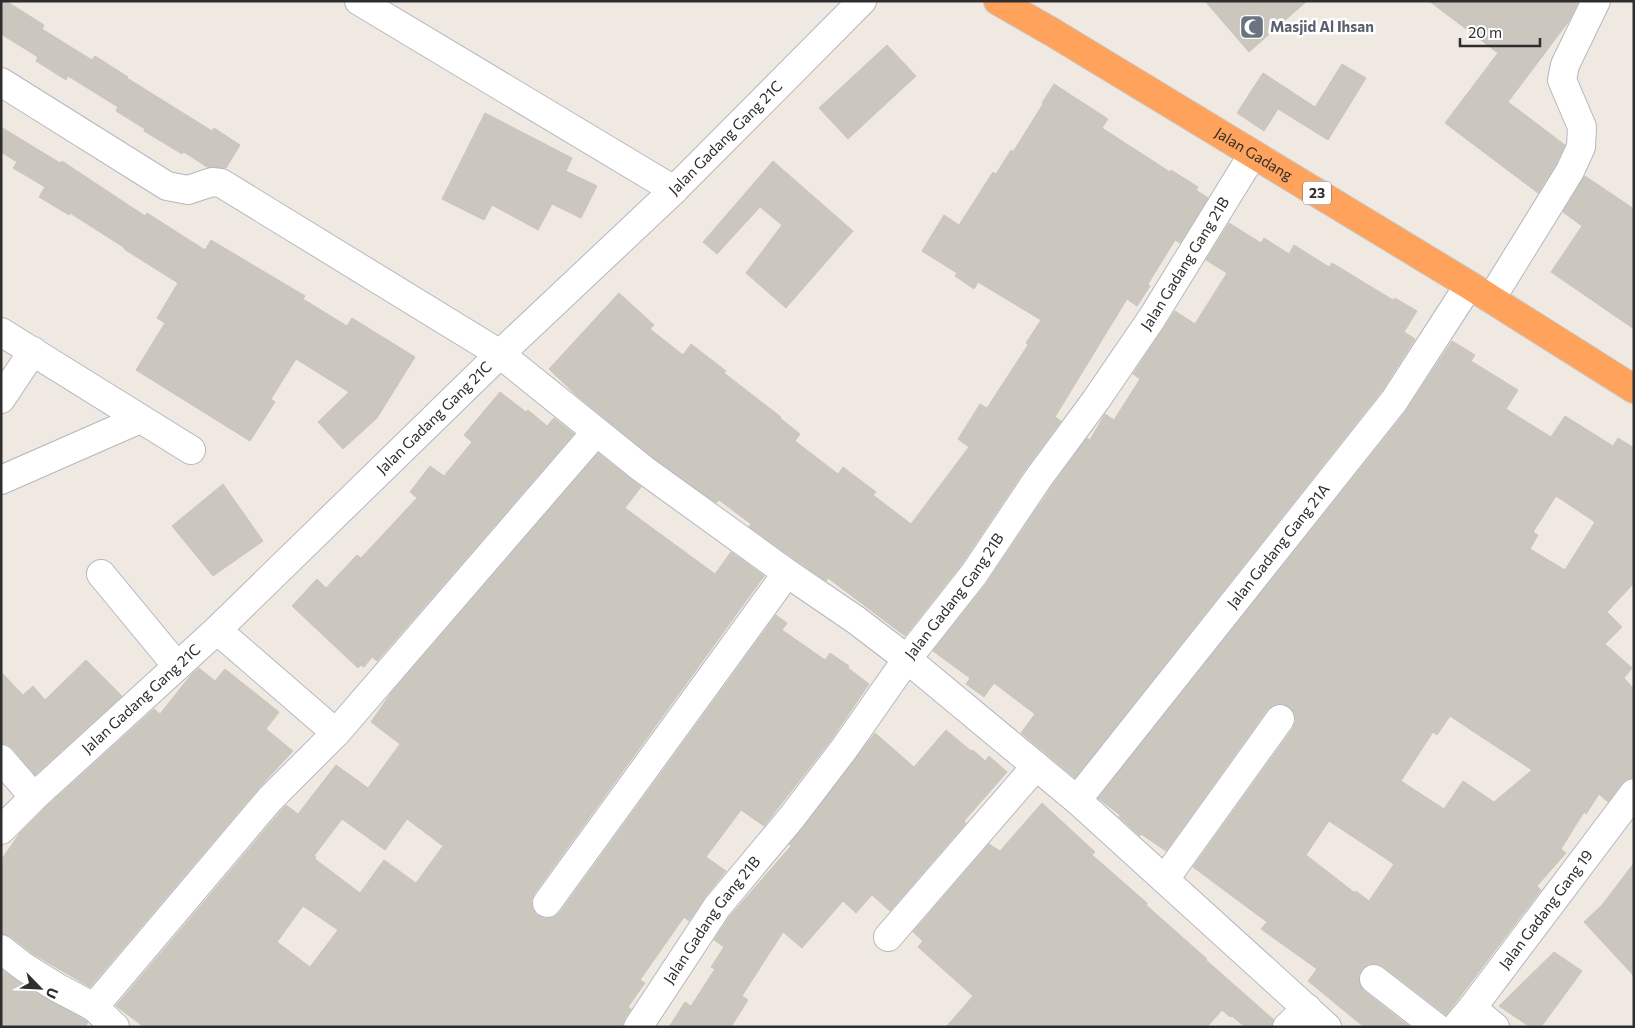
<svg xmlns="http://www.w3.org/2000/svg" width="1635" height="1028" font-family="Commissioner,sans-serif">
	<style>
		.building { fill: #cbc7bf; stroke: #cbc5ba; fill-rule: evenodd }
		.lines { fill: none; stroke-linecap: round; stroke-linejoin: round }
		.minor-casing { stroke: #b4b7c1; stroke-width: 30 }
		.highway-casing { stroke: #c9c9c9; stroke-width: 30 }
		.minor { stroke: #fff; stroke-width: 28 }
		.highway { stroke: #ffa35c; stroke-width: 28 }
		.labels { text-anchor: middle; stroke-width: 5; stroke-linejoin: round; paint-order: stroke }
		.shield { fill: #fff; stroke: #6d6d6d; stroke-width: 1 }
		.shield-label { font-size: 14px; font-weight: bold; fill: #2e2e2e }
		.worship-label { font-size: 15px; font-weight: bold; fill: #5b616d; stroke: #fff; text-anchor: start }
		.street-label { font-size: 15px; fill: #2e2e2e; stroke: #fff }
	</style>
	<rect width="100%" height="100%" fill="#efe9e1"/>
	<g class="building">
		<polygon points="1,1 6,1 44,25 42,29 92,60 95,56 128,77 127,78 212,131 214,128 240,145 226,168 207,167 184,152 182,154 144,131 145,129 116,111 118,107 68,76 66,80 36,61 38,57 1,34"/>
		<polygon points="1205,1 1307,1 1249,52"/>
		<polygon points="1429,1 1579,1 1569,21 1508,102 1565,145 1556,164 1538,193 1445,123 1498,53"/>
		<polygon points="887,45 916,76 848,139 819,108"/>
		<polygon points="1342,64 1366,78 1328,140 1278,109 1264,131 1237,113 1263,73 1315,107"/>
		<polygon points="1054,84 1108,119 1102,128 1170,172 1171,170 1198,187 1196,190 1208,198 1180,243 1175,240 1148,284 1150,286 1137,306 1127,299 1055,417 1061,421 1024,471 961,565 905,636 828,578 826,581 749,527 751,524 719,500 716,503 652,457 575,394 549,369 619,293 654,325 650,329 683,355 691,344 726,371 724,373 781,417 780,418 800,434 795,441 838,474 843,467 876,492 873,495 911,524 969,447 958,439 980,404 987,408 1028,345 1026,343 1041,320 978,282 974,289 955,276 957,273 922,251 944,215 959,225 993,172 996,174 1011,150 1013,152 1043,104 1042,103"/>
		<polygon points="485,113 572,158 566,171 597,186 581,218 552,204 538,230 492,205 484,220 442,199"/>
		<polygon points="1,127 60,163 62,161 145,216 147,213 205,250 211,240 305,296 303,299 347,326 352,318 415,357 377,418 343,449 318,422 349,392 296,359 271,399 275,402 250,441 136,370 165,323 157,318 178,283 124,249 125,248 70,213 69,215 39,197 45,187 13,168 17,162 1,152"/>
		<polygon points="773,161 853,231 786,308 746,273 782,225 760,207 717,254 703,242"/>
		<polygon points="1585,176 1634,209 1634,329 1551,272 1582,226 1563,212"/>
		<polygon points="1229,223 1261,243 1264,238 1289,254 1294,245 1329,267 1332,263 1393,300 1395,298 1417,311 1404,332 1415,339 1381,392 1075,778 1021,733 1035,714 994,683 984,697 966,684 970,678 933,651 986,584 1050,489 1087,438 1090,440 1105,414 1114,420 1140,379 1133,374 1175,311 1195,324 1227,273 1206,260"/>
		<path d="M1452,341L1475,355L1471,361L1518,390L1506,409L1551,437L1565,416L1613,446L1618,438L1634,448V583L1607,612L1622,627L1605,644L1632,668L1624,678L1634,689V778L1627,779L1622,783L1608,802L1599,794L1586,814L1584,812L1561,849L1566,853L1537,886L1541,890L1446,1015L1384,967L1377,964H1369L1362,969L1359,976L1360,985L1364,991L1410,1027H1364L1308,981L1317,969L1261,929L1267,922L1193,867L1293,728L1296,720L1294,712L1289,707L1281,703L1273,705L1267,710L1166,851L1141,834L1140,836L1119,817L1120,815L1098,798L1406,411ZM1556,496L1595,522L1565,570L1530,549L1538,535L1533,532ZM1450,716L1477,734L1532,770L1494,802L1463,781L1444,809L1401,781L1433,732L1437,735ZM1329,821L1394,864L1369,901L1356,891L1355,893L1306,855Z"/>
		<polygon points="500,392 526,412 528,410 547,426 554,418 574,434 377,661 372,657 364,667 361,665 358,668 292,606 317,579 326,588 357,555 361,558 417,498 410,492 430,466 444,476 472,442 464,435"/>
		<path d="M598,453L641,487L625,508L715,574L731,552L764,576L534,894L531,902L533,910L537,915L546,919L554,917L560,912L776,615L787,623L782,630L825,660L830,653L849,666L848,668L869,684L831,740L764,826L741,810L706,857L726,871L705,897L689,921L684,917L640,980L645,983L628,1007L631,1009L625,1018L622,1027H144L116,1006L286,805L298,814L336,765L368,788L400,744L371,722L391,693ZM342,819L385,850L407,819L443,846L416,883L384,860L360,893L315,859L316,857L314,856ZM303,906L338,930L310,967L277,942Z"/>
		<polygon points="223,484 263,541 213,576 172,526"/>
		<polygon points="86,660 122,696 35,775 13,749 7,744 1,744 1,672 23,695 33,686 45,700"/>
		<polygon points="199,668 215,681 225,669 279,712 266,729 293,751 258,789 90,987 33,954 10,936 1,934 1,860 20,833 45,808 154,709 160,714 191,675"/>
		<polygon points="946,730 971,751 973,750 985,761 989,756 1007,772 964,821 966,823 890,911 872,895 856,913 843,901 802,948 783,932 742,996 748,1000 731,1027 669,1027 685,1002 691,1006 715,969 711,967 724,947 714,940 730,916 791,846 789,844 875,733 914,767"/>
		<polygon points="1042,803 1095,852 1092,855 1147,903 1146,905 1207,959 1206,960 1274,1020 1272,1027 1245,1027 1232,1016 1230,1017 1222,1010 1207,1027 946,1027 973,996 918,947 923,941 913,932 989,844 1000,851"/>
		<polygon points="1634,863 1634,976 1584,922 1602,905"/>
		<polygon points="1554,952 1582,971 1541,1027 1530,1027 1499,1006"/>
		<polygon points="1,969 16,980 88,1022 85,1027 1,1027"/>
	</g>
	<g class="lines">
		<defs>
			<g id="minor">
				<polyline points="359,1 674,190"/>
				<polyline points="1,82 167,186 188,190 212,182 221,183 500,354 643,469 787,573 856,620 907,659 1077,800 1327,1027"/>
				<polyline points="1491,299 1570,171 1581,147 1582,127 1562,80 1565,65 1596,1"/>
				<polyline points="1,332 191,450"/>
				<polyline points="1,399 33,351"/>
				<polyline points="1,480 140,419"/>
				<polyline points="101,574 177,666"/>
				<polyline points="217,630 336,733"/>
				<polyline points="1,759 34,797"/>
				<path id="s1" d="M1077,800L1394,401L1469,285"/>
				<path id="s2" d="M1,830L34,797L217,630L500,354L674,190L862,1"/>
				<polyline points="1165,879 1280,719"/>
				<polyline points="547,903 787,573"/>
				<polyline points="888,937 1036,766"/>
				<polyline points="1,949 24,967 58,988 94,1007 115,1027"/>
				<polyline points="1374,979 1436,1027"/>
				<polyline points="94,1007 270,799 336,733 596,432"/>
				<polyline points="1472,1008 1495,1027"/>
				<path id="s3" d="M638,1027L717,907L792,817L844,749L907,659L974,574L1037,480L1096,400L1152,318L1253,154"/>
				<polyline points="1287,1027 1307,1008"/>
				<path id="s4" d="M1456,1027L1472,1008L1634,793"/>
			</g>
			<g id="highway">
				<path id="s5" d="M998,1L1052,32L1469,285L1634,389"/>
			</g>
		</defs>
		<use href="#minor" class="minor-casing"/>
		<use href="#highway" class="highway-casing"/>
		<use href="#minor" class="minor"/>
		<use href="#highway" class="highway"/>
	</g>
	<defs>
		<symbol id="mosque-square" viewBox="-11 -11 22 22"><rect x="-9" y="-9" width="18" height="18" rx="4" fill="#6b7280" stroke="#fff"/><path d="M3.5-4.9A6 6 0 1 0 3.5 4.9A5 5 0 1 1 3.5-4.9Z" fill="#fff"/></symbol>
	</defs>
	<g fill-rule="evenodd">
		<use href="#mosque-square" x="1238" y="13" width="28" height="28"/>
	</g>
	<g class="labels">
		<rect class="shield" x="1303" y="181.5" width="28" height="23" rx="4"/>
		<g class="shield-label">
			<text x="1317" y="198">23</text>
		</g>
		<g class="worship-label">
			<text x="1270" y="32">Masjid Al Ihsan</text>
		</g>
		<g class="street-label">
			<text dy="5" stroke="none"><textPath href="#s2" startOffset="1002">Jalan Gadang Gang 21C</textPath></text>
			<text dy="5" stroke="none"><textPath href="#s5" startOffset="298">Jalan Gadang</textPath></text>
			<text dy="5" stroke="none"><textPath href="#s3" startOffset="940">Jalan Gadang Gang 21B</textPath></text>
			<text dy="5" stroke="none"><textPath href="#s2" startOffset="598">Jalan Gadang Gang 21C</textPath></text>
			<text dy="5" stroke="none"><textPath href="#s1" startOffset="324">Jalan Gadang Gang 21A</textPath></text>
			<text dy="5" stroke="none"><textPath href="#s3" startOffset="535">Jalan Gadang Gang 21B</textPath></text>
			<text dy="5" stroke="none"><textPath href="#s2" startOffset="192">Jalan Gadang Gang 21C</textPath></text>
			<text dy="5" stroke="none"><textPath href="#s4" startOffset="148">Jalan Gadang Gang 19</textPath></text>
			<text dy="5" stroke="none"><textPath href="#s3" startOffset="130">Jalan Gadang Gang 21B</textPath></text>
		</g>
	</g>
	<rect width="1635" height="1028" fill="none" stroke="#2e2e2e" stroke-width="5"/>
	<g transform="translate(40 988) rotate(114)" stroke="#ffffff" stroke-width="4" paint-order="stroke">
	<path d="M0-4L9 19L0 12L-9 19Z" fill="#2e2e2e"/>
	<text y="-8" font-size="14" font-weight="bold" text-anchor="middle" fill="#2e2e2e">U</text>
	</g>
	<path d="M1460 38v8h80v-8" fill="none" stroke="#2e2e2e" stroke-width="2.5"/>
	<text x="1468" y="38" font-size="15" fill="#2e2e2e" stroke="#ffffff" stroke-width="4" paint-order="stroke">20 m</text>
</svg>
